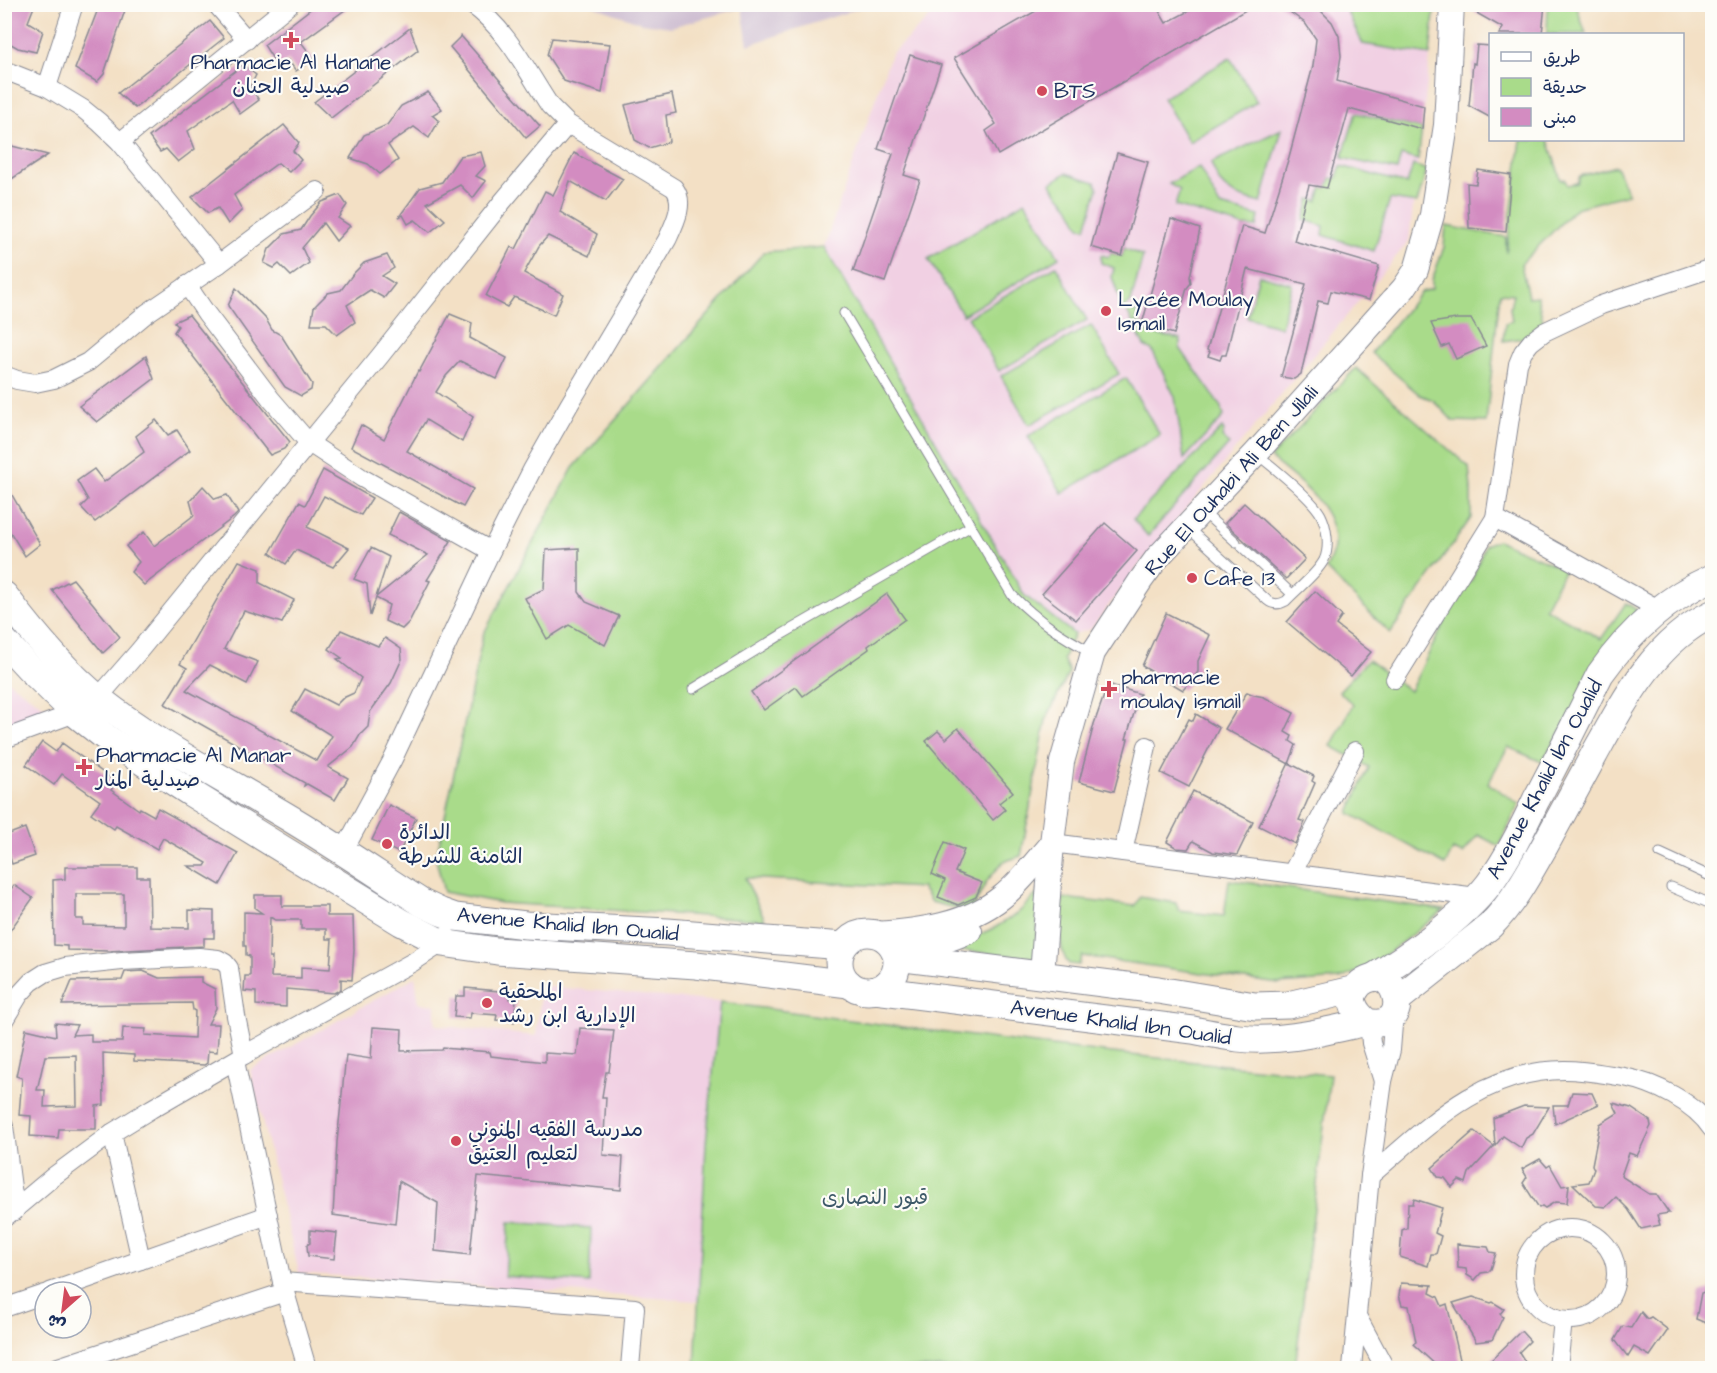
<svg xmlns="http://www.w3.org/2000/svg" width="1717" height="1373" font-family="'Architects Daughter','Playpen Sans Arabic',sans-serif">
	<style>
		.built { fill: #f1d0e3 }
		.industrial { fill: #cebed1 }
		.green { fill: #a9db8a; stroke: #628574; stroke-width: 1.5 }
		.building { fill: #d38cc1; fill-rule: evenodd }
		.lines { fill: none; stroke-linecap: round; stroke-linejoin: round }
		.service-casing { stroke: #878892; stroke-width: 11 }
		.minor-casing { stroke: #878892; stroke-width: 20 }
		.tertiary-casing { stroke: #878892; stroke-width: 26 }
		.secondary-casing { stroke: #878892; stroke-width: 29 }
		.service { stroke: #fff; stroke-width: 9 }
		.minor { stroke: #fff; stroke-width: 18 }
		.tertiary { stroke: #fff; stroke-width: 24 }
		.secondary { stroke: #fff; stroke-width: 27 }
		.poi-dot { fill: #d1495b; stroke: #fdfcf7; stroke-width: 2 }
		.labels { text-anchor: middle; stroke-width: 4.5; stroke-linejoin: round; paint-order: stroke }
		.poi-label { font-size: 21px; fill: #1b2f5e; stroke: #fdfcf7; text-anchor: start }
		.street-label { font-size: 21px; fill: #1b2f5e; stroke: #fdfcf7 }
		.park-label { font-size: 21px; fill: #3e5a69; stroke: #fdfcf7 }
	</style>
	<rect width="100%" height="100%" fill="#fdfcf7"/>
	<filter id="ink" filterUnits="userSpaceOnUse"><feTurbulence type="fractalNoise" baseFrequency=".0167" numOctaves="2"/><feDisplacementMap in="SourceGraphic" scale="12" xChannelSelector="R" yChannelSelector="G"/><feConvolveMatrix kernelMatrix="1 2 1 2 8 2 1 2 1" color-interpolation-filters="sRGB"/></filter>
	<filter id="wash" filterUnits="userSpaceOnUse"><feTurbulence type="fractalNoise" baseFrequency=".008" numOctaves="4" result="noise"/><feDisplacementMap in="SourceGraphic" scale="24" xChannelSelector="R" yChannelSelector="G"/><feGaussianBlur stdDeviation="1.35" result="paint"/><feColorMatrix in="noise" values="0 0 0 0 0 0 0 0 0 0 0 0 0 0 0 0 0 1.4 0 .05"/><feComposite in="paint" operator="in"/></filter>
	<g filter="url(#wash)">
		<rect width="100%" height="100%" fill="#f3e0c5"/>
		<g class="built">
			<polygon points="943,5 1436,5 1409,241 1140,564 1091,629 1074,634 1025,596 824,247 891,54"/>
			<polygon points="5,679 51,711 5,725"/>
			<polygon points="415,977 419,1003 435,1005 435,1025 536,1036 542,986 720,1002 698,1301 299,1273 250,1070"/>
		</g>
		<polygon class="industrial" points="590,5 590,4 869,5 748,45 742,8 671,27 642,23"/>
		<g class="green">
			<polygon points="1345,5 1435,5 1430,55 1363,44 1344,6"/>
			<polygon points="1548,5 1576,5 1586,34 1547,34"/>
			<polygon points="1230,58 1257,102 1189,142 1163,98"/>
			<polygon points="1356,113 1422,129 1418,160 1401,155 1397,170 1342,158"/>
			<path d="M1282,129L1261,203C1248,199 1231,196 1222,185C1217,179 1214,170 1211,163Z"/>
			<polygon points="1521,140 1548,140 1561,180 1565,179 1567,185 1577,183 1580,176 1616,166 1628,194 1576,208 1521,264 1528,297 1537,296 1543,321 1523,338 1503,341 1505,323 1512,321 1510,308 1513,294 1500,293 1486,422 1453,421 1433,400 1420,395 1371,353 1421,292 1432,289 1432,280 1444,247 1446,226 1506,237 1506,253"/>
			<polygon points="1413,165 1427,170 1417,203 1390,199 1374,251 1323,235 1324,226 1304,220 1310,199 1318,201 1322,187 1327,188 1331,178 1336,179 1341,166 1407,184"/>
			<polygon points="1199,167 1220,206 1259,216 1257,227 1243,226 1175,206 1180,190 1169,184"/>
			<polygon points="1066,173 1095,182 1098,188 1086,228 1080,227 1069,206 1054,189 1051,183"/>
			<polygon points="1025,201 1059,257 963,315 928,259"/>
			<polygon points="824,247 1024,595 1074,634 1063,659 1069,672 1046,720 1021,856 1003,862 987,881 971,912 931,902 922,888 745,878 765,920 501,903 444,892 436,859 483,635 573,468 764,252"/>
			<polygon points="1124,248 1143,256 1131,302 1125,308 1122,307 1112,277 1114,268 1101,263 1101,255 1109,257 1111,253 1122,256"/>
			<polygon points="1056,266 1087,320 999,371 968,317"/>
			<polygon points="1259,275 1292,284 1281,327 1247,317"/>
			<polygon points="1127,311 1139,312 1136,323 1147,325 1147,333 1180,339 1180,348 1220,405 1224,416 1184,459 1175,397 1152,350 1144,346"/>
			<polygon points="1091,325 1119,374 1029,425 1001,376"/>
			<path d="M1356,368L1469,467L1471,489V518L1390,633L1326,569C1329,562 1333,554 1334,547C1337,506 1297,480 1270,458Z"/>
			<polygon points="1126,378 1160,435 1062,493 1028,436"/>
			<polygon points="1222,428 1224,431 1222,437 1229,444 1148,536 1133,519"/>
			<polygon points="1497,540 1565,569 1545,608 1601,639 1626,603 1637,610 1542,762 1508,747 1488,783 1519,804 1499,846 1478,835 1463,854 1453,850 1445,865 1349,813 1369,767 1331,746 1353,705 1339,691 1368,660 1410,691 1464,583 1471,582 1485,545"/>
			<path d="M1229,880L1444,910L1371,966L1340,979L1279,984L1082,956L1079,965L1069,964C1056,950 1061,917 1063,898L1135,906L1140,897L1176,903L1179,911L1224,916Z"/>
			<polygon points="1040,891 1035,958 947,949 996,927 1017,914"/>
			<path d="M720,1002C922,1031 1126,1057 1330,1075L1295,1368H695L706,1144Z"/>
			<polygon points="509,1222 591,1228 589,1283 505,1276"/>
		</g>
		<g id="blocks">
			<g class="building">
				<polygon points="13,4 35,4 28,22 43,31 36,52 18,48 4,40 4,28"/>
				<polygon points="100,4 127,4 104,74 97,82 75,69"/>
				<polygon points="317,4 353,4 301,42 314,59 296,71 288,60 278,67 264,45"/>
				<polygon points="1048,4 1155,4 1166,23 1202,4 1256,4 998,155 986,131 996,124 954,58"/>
				<polygon points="1279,4 1314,4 1332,22 1339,36 1341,56 1337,81 1424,106 1422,129 1349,109 1327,188 1309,185 1294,241 1379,266 1369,300 1331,291 1328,303 1318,301 1301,374 1294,379 1281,377 1306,284 1247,269 1226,355 1222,355 1220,360 1208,356 1210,352 1207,350 1242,226 1265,233 1289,157 1313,66 1316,39 1305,23"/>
				<polygon points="1466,4 1545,4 1542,34 1499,34 1503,28 1466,7"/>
				<polygon points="210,21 224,38 135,108 118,93"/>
				<polygon points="410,28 418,50 331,118 314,102"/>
				<polygon points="461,36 540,126 526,138 450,47"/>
				<polygon points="552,38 610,44 602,93 564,81 547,55"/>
				<polygon points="1477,45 1491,46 1491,118 1469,106 1473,63 1475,64"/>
				<polygon points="910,55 941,65 904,175 920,180 885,282 853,271 893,154 878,149"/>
				<polygon points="243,65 256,75 250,87 259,100 240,114 232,100 188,131 195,149 178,162 166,149 160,152 149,137"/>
				<polygon points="428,92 442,109 432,115 439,121 429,138 414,127 388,145 398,160 380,174 368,164 350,158 364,135 387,125 401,106"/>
				<polygon points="672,94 676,113 666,115 669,142 649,148 635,140 625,105"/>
				<polygon points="284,125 299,143 293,151 301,160 289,172 278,163 234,195 242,210 228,224 218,208 208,213 192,197"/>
				<polygon points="4,144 48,155 4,184"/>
				<polygon points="481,152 485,166 476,176 486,181 473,198 460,185 427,203 445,220 430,232 415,220 408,224 403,215 399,217 420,188 442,182 460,156"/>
				<polygon points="574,153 623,179 606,201 570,181 560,212 597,234 589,256 548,236 539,246 524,273 563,294 554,315 514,297 507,307 486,296 511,247 516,249 545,191 553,195"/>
				<polygon points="1117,153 1148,162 1122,256 1091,247"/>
				<polygon points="1478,170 1511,175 1506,232 1469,228 1467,183 1476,184"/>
				<polygon points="340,195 347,205 338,218 350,226 336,241 323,223 302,248 309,263 291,276 279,264 274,268 264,263 269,249 284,234 301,230 310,216 322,202"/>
				<polygon points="1171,219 1200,229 1190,277 1191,283 1187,288 1174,334 1142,324"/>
				<polygon points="387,255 394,268 382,276 395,284 384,298 370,290 347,305 355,322 337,335 326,324 311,324 314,307 328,293 341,290 353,274 364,263"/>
				<polygon points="236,288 266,319 272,330 281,335 312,384 311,390 301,396 285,387 228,306"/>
				<polygon points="450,314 472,323 470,338 507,358 497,379 460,361 446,376 436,392 473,417 462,442 426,420 407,451 473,489 463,507 351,447 361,425 384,439 418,371 419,372"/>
				<polygon points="189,315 290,442 284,449 270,455 174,332 178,326 174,322"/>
				<polygon points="1456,319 1471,319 1486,346 1456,359 1449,344 1442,347 1431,323"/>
				<polygon points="146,356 154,379 97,422 79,406"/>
				<polygon points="156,420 168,435 177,430 190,450 95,522 81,507 88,500 77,481 94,469 104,482 144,452 136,436"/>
				<polygon points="323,470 372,498 361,515 324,496 307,527 349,548 333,567 296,550 286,564 270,553 299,502 305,505"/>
				<polygon points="4,481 40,544 25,556 4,522"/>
				<polygon points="203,486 215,499 227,495 238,513 234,517 144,585 131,572 139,562 126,546 144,532 154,546 194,515 190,501"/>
				<polygon points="1244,503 1305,559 1286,579 1225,523"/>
				<polygon points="399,512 451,541 427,580 430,581 409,622 402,629 385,621 389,605 376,598 370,616 367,584 354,579 371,548 389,557 376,597 428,555 388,535"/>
				<polygon points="1105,523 1137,551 1076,620 1042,594"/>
				<polygon points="579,548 579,592 586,602 619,616 605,645 569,625 547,639 525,598 544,589 546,550"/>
				<polygon points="239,561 260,569 260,583 294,600 282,623 244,611 224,649 258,662 247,684 210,665 186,690 317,761 332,736 292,711 305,689 336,705 343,698 354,693 361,678 337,659 342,658 329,649 341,630 378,646 385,638 401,649 402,659 391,683 370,712 368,727 360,735 353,747 328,767 348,778 335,800 307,784 304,786 305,783 165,704 187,668 180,664"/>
				<polygon points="73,579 120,637 103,653 52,590"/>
				<polygon points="1315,591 1342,616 1336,625 1371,652 1351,676 1287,622"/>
				<polygon points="887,594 905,619 868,646 869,649 803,696 796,687 764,710 751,692"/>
				<polygon points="1166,613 1210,635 1198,661 1198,672 1183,690 1142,666"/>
				<polygon points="1108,684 1140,694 1126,739 1128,739 1114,791 1079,782 1094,724"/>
				<polygon points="1247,692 1254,695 1264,697 1294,713 1285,732 1292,736 1290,741 1296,745 1289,764 1225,729"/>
				<polygon points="1196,714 1219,728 1189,787 1161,773 1189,719 1193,721"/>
				<polygon points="958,728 1013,792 999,803 1005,810 993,820 926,741 938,731 946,739"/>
				<polygon points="42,742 56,752 62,743 116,782 111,790 139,810 140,808 154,816 158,808 238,853 220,885 188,866 205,866 207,863 163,838 157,849 116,826 114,829 91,813 100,801 62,774 54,785 26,765"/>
				<polygon points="1289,763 1314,776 1312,781 1315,783 1299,820 1305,822 1295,844 1259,826"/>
				<polygon points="1193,791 1253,822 1237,855 1213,852 1193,841 1188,849 1177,848 1167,842"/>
				<polygon points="389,805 416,818 399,853 372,840"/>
				<polygon points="25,828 35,856 12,864 8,851 4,852 4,836"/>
				<polygon points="945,842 964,850 955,872 982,883 976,897 958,905 938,897 945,880 932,874"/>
				<path d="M65,867H137V877H149L150,927L189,928V910L214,911V938H204V946L108,951L67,950V946L54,945L53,880L65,879ZM76,894H124V926L83,925V919H76Z"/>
				<polygon points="14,885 33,898 4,939 4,898"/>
				<path d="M255,895H282V906H327V916H353L354,950L352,980L341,979V989L334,993L286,989V1007L256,1005V992L244,991L245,976H250V956L246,955V946H244V912L262,913L255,908ZM270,917L275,920H301V929H326V939H332L330,969L301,967V978L271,977L272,957H269Z"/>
				<path d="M143,971L159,978L201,977V982L215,989L216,1008L208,1024H219L217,1052L208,1051L207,1063L204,1065L134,1061V1055L103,1053L104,1105L96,1106V1129H59L58,1138L30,1136L31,1116L19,1115L22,1078L16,1076L26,1029L56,1036L55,1023L77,1025L72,1035L91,1034V1042H122L123,1028L146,1029L145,1035L194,1038L195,1011L193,1010L192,1003L62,1005L72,981L122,980L125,972ZM76,1055L77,1106L44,1107L45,1090H37L45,1056Z"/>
				<polygon points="465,988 511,992 510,999 516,1000 514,1022 496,1020 497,1015 471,1013 470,1018 454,1017 456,996 465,996"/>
				<polygon points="373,1027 402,1029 401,1051 442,1050 443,1048 490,1052 491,1056 545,1062 545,1053 577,1055 580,1028 614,1030 609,1072 606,1072 602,1097 606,1097 603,1155 623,1157 621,1190 478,1176 470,1255 435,1251 438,1203 399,1181 395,1224 333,1215 337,1142 346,1055 371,1059"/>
				<polygon points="1572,1092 1592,1093 1597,1104 1599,1104 1555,1124 1553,1105 1568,1105"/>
				<polygon points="1613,1103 1631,1108 1650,1121 1651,1126 1637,1156 1629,1153 1621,1176 1649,1194 1656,1194 1669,1213 1657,1215 1660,1225 1641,1229 1628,1209 1616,1197 1606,1207 1596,1206 1573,1184 1589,1182 1594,1169 1592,1165 1600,1124 1618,1113"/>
				<polygon points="1524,1106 1549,1107 1533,1134 1526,1138 1521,1148 1503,1136 1495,1146 1493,1118"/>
				<polygon points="1474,1131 1494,1146 1469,1173 1466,1183 1459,1180 1452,1187 1445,1178 1438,1177 1432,1168"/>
				<polygon points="1540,1159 1547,1167 1550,1165 1562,1186 1569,1185 1567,1203 1555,1202 1545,1208 1542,1206 1539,1208 1523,1183 1527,1177 1522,1169"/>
				<polygon points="1414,1199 1442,1208 1435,1233 1441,1236 1436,1254 1431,1254 1428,1266 1400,1257 1402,1230 1407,1228 1408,1204 1413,1204"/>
				<polygon points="310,1230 337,1233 334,1259 308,1256 307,1245 310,1243"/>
				<polygon points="1457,1244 1488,1247 1490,1252 1496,1253 1491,1269 1488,1272 1481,1273 1475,1280 1467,1275 1466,1269 1458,1268"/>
				<polygon points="1401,1283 1432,1285 1430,1293 1438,1297 1442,1306 1447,1304 1462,1368 1439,1368 1413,1344 1416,1342 1409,1306 1402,1305 1399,1295"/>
				<polygon points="1713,1289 1713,1326 1696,1319 1701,1293"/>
				<polygon points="1473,1297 1491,1303 1493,1302 1504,1309 1500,1314 1503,1317 1492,1340 1476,1342 1453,1303"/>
				<polygon points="1641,1312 1647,1319 1651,1317 1668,1330 1650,1356 1634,1347 1628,1357 1615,1340 1623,1326 1631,1328"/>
				<polygon points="1521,1331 1530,1341 1519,1352 1529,1368 1483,1368"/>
			</g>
		</g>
	</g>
	<g filter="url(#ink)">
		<use href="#blocks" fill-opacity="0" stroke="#878892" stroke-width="1.5"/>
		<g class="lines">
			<defs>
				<g id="service">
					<path d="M844,313L1012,595C1038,621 1061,636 1093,653"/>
					<polyline points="1202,511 1236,542"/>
					<path d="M1187,527L1267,600C1273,605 1279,605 1286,601C1297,589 1317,574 1324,560C1330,547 1327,527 1321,515C1313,499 1273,467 1258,455"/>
					<polyline points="1242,547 1292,594"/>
					<polyline points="693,689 781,635 971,526"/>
					<polyline points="1660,853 1712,877"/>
					<polyline points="1671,887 1711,904 1712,903"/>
				</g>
				<g id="minor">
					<polyline points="216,4 247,40"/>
					<polyline points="4,70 47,87 83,109 99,122 120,142 219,264"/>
					<polyline points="47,87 74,4"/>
					<polyline points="120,142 290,4"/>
					<polyline points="187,285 206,313 271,399 309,443 362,478 491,551"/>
					<polyline points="4,375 17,380 35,383 54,379 88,362 147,313 219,264 317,191"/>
					<polyline points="1660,610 1495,518 1518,364 1523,352 1531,342 1544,332 1601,305 1712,268"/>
					<polyline points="1395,679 1495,518"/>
					<polyline points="4,739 75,713 98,698 139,651 380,356 503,201 568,124"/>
					<polyline points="1052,843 1477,897"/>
					<path d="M343,852L393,759L491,551L532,470L569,405L667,240C674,225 686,203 674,188L568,124L550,106C526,70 508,30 471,4"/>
					<polyline points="1123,852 1147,746"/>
					<polyline points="1292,873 1355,751"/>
					<polyline points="4,1020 19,995 31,982 45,973 65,967 122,961 199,957 218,959 225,963 229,968 236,1016 244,1055"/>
					<polyline points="1369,1022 1371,1043 1383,1081"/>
					<polyline points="235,1061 282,1282 307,1368"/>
					<polyline points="4,1126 15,1211"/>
					<polyline points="112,1133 141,1260"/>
					<path d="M1370,1176C1429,1125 1482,1070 1565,1070C1585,1070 1604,1074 1624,1077C1655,1083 1694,1102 1712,1129"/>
					<polyline points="4,1218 54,1176 112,1133 151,1109 244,1055 413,962 442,943 446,935"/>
					<circle cx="1570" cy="1274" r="46"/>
					<polyline points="282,1282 635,1308 630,1368"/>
					<polyline points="50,1292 268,1215"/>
					<polyline points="4,1308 45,1294"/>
					<polyline points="1357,1316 1385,1368"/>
					<polyline points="55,1368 285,1292"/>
					<polyline points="1352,1368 1370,1176 1383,1081 1391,1050 1394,1012"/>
					<polyline points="1558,1368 1563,1320"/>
				</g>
				<g id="tertiary">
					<path d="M876,934C920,931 967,925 1002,897C1021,882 1036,861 1052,843"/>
					<path d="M894,949C921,951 945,941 970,931"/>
					<polyline points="1042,975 1052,843 1062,762 1093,653 1141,580 1157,558 1256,453 1404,288 1416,270 1432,215 1446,125 1452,4"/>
				</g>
				<g id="secondary">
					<path d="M4,595C32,632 63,670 99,699C160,747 230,782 296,822C339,848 380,876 422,903L441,912L455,917L526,925L668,932L843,946"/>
					<polyline points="4,641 29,668 75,713 108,739 191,793 401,922 442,943 497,951 696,965 849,984"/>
					<circle cx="868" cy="962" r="29"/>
					<polyline points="897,957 1158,990 1255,1006 1288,1005 1356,989"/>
					<path d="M1372,978C1409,956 1463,918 1489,884C1508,858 1522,829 1536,800C1558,759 1579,716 1600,674C1629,633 1666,598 1712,578"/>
					<path d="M875,990L1193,1030C1208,1033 1223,1036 1238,1038C1282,1043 1325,1031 1367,1022C1417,1033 1396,956 1361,983C1345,996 1354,1012 1367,1022"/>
					<path d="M1398,999L1490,926C1513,903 1528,875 1544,847C1561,816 1577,786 1594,755C1624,701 1654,642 1712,614"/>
				</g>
			</defs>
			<use href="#service" class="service-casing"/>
			<use href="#minor" class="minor-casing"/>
			<use href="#tertiary" class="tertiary-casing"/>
			<use href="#secondary" class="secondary-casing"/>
			<use href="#service" class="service"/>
			<use href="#minor" class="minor"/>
			<use href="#tertiary" class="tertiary"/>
			<use href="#secondary" class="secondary"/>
		</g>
	</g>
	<g class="poi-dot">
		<path d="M288 31h6v6h6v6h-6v6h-6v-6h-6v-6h6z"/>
		<circle cx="1042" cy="91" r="6"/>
		<circle cx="1106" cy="311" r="6"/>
		<circle cx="1192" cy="578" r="6"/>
		<path d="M1106 680h6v6h6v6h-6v6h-6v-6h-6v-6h6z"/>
		<path d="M81 758h6v6h6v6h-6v6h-6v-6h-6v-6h6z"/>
		<circle cx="387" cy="844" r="6"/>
		<circle cx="487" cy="1003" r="6"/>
		<circle cx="456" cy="1141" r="6"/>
	</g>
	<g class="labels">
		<g class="poi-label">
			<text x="291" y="69" text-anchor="middle">Pharmacie Al Hanane<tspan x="291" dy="24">صيدلية الحنان</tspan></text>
			<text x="1054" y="98">BTS</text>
			<text x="1118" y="306">Lycée Moulay<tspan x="1118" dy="24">Ismail</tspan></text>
			<text x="1204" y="585">Cafe 13</text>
			<text x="1121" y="684">pharmacie<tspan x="1121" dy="24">moulay ismail</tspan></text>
			<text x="96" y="762">Pharmacie Al Manar<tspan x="96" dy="24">صيدلية المنار</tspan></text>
			<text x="399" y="839">الدائرة<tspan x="399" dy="24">الثامنة للشرطة</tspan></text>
			<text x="499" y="998">الملحقية<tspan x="499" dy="24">الإدارية ابن رشد</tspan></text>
			<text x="468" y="1136">مدرسة الفقيه المنوني<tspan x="468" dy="24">لتعليم العتيق</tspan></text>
		</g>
		<g class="street-label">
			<text transform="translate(1231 480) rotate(-48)" y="7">Rue El Ouhabi Ali Ben Jilali</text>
			<text transform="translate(1544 779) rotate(-62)" y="7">Avenue Khalid Ibn Oualid</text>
			<text transform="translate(568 924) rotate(5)" y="7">Avenue Khalid Ibn Oualid</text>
			<text transform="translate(1121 1022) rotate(8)" y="7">Avenue Khalid Ibn Oualid</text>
		</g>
		<g class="park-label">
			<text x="875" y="1204">قبور النصارى</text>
		</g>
	</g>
	<rect width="1717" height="1373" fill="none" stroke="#fdfcf7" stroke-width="24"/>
	<rect x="1489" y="33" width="195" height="108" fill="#fdfcf7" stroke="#a3aaba" stroke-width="1.5"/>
	<rect x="1501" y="52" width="30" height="9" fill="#ffffff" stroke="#a3aaba" stroke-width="1.5"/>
	<text x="1543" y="63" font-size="18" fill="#1b2f5e">طريق</text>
	<rect x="1501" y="78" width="30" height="18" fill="#a9db8a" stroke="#a3aaba" stroke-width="1.5"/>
	<text x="1543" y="93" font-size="18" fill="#1b2f5e">حديقة</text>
	<rect x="1501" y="108" width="30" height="18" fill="#d38cc1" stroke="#a3aaba" stroke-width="1.5"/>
	<text x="1543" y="123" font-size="18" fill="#1b2f5e">مبنى</text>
	<g transform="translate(63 1310) rotate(208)"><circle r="28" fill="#fdfcf7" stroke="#a3aaba" stroke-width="1.5"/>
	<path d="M0-4.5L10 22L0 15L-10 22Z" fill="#d1495b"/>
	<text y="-9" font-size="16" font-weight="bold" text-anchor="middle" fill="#1b2f5e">ش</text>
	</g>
</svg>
